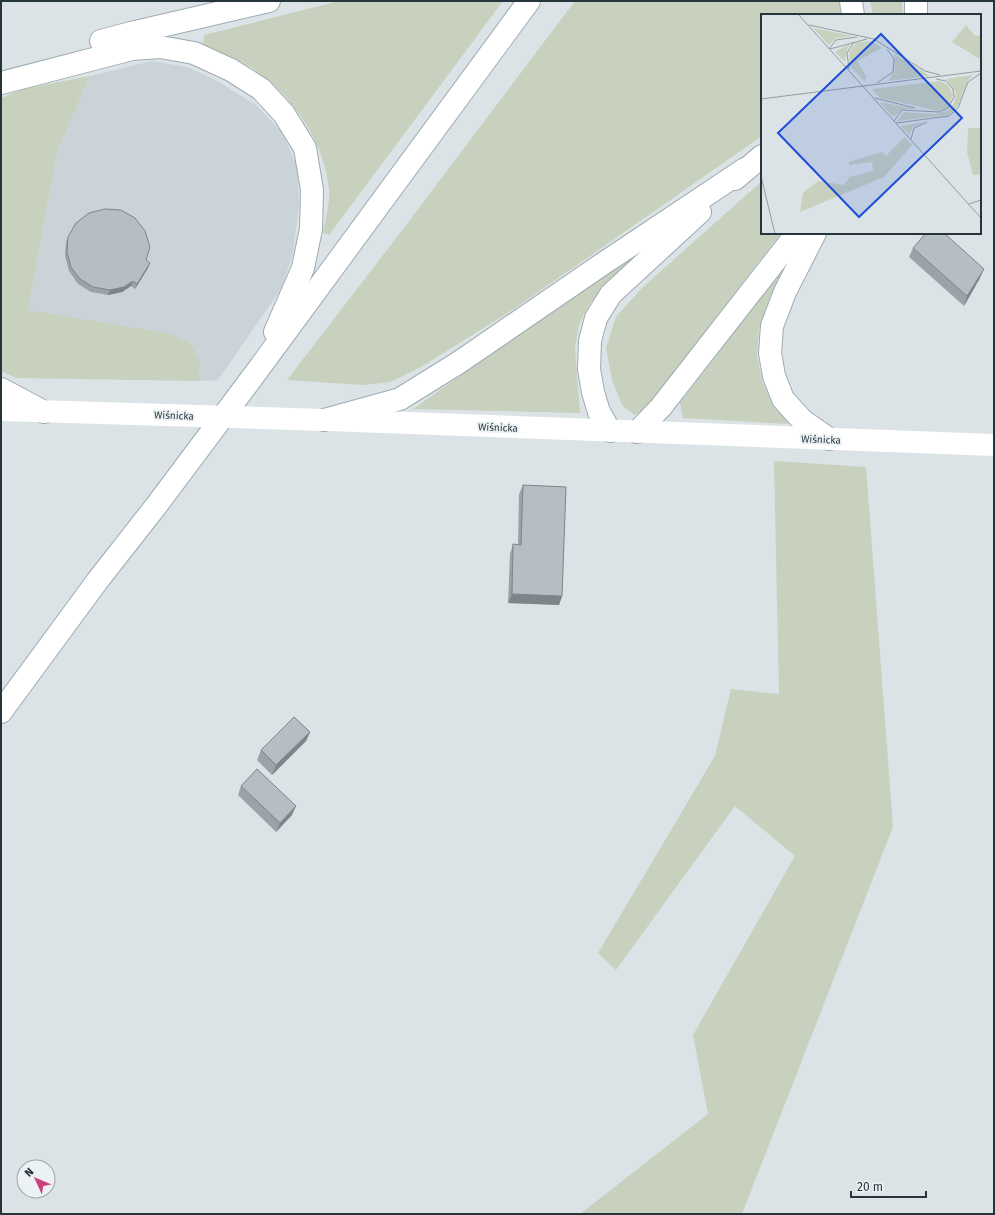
<svg xmlns="http://www.w3.org/2000/svg" width="995" height="1215" font-family="'Fira Sans',sans-serif">
	<style>
		.built { fill: #cad3d8 }
		.green { fill: #c8d0be }
		.lines { fill: none; stroke-linecap: round; stroke-linejoin: round }
		.primary-casing { stroke: #9cabb2; stroke-width: 24 }
		.secondary { stroke: #fff; stroke-width: 22 }
		.primary { stroke: #fff; stroke-width: 22 }
		.secondary-bridge { stroke: #fff; stroke-width: 22 }
		.wall { fill: #9ba3a8 }
		.shaded-wall { fill: #7e8588 }
		.building { fill: #b4bec3; stroke: #7e8588 }
		.labels { text-anchor: middle; stroke-width: 4; stroke-linejoin: round; paint-order: stroke }
		.street-label { font-size: 10px; fill: #26353c; stroke: #ecf2f4 }
		.inset-road { fill: none; stroke: #939da2; stroke-width: 1 }
		.view { fill: #1d4ed8; fill-opacity: 0.15; stroke: #1d4ed8; stroke-width: 2 }
		.inset-edge { fill: none; stroke: #26353c; stroke-width: 2 }
	</style>
	<rect width="100%" height="100%" fill="#dce3e6"/>
	<polygon class="built" points="152,61 188,67 219,82 256,105 282,132 297,166 299,204 293,254 281,289 218,380 199,381 200,360 190,343 28,310 57,152 90,76"/>
	<g class="green">
		<path d="M339,1H503L329,235L323,233C325,221 330,203 329,191C325,142 294,98 255,70C243,61 217,52 203,45L204,35Z"/>
		<polygon points="575,1 844,1 845,15 762,15 762,136 514,309 421,367 391,382 363,385 287,380 400,233"/>
		<polygon points="870,1 902,1 903,15 873,15"/>
		<polygon points="90,76 57,152 28,310 171,334 190,343 200,360 199,381 16,378 1,371 1,98 22,89"/>
		<polygon points="762,181 762,233 781,233 658,393 645,410 634,415 622,405 612,380 606,348 616,317 642,288"/>
		<polygon points="677,224 606,284 589,305 579,324 575,348 580,413 413,409"/>
		<polygon points="801,246 770,297 759,329 757,355 762,381 773,404 790,424 683,418 680,403"/>
		<polygon points="774,461 866,467 893,827 742,1214 580,1214 708,1114 693,1035 795,856 735,806 616,970 598,953 715,756 731,689 779,694"/>
	</g>
	<g class="lines">
		<defs>
			<g id="primary">
				<polyline points="851,1 853,15"/>
				<polyline points="916,15 916,1"/>
				<polyline points="101,41 131,33 269,1"/>
				<polyline points="1,83 132,49 160,47 194,53 231,70 261,89 284,114 305,148 312,190 311,229 303,268 275,332"/>
				<polyline points="735,179 762,156"/>
				<polyline points="815,233 785,292 772,326 770,353 774,376 783,399 802,420 829,439"/>
				<polyline points="1,389 44,412"/>
				<polyline points="324,420 400,399 458,363 604,263 745,169"/>
				<polyline points="610,431 599,412 593,392 589,369 590,341 596,318 611,294 700,212"/>
				<polyline points="637,432 661,407 797,233"/>
				<polyline points="1,712 98,580 156,506 260,367 529,1"/>
			</g>
		</defs>
		<use href="#primary" class="primary-casing"/>
		<g class="secondary">
			<polyline points="1,410 101,413"/>
			<polyline points="329,420 994,445"/>
		</g>
		<use href="#primary" class="primary"/>
		<polyline class="secondary-bridge" points="101,413 324,420"/>
	</g>
	<g class="wall">
		<polygon points="68,237 146,260 148,268 135,289 131,286 122,292 108,295 91,292 78,284 69,271 65,256 66,242"/>
		<polygon points="913,248 980,278 964,306 909,257"/>
		<polygon points="523,485 562,596 559,605 508,603 510,554 513,544 518,544 519,494"/>
		<polygon points="310,732 306,741 272,775 257,760 261,750"/>
		<polygon points="241,786 292,815 276,832 238,795"/>
	</g>
	<g class="shaded-wall">
		<polygon points="150,263 148,268 135,289 137,284"/>
		<polygon points="984,269 980,278 964,306 967,296"/>
		<polygon points="133,281 131,286 122,292 108,295 110,290"/>
		<polygon points="512,594 562,596 559,605 508,603"/>
		<polygon points="310,732 306,741 272,775 276,765"/>
		<polygon points="296,806 292,815 276,832 280,823"/>
	</g>
	<g class="building">
		<polygon points="105,209 121,210 135,218 145,231 150,247 146,260 150,263 137,284 133,281 124,287 110,290 93,287 80,279 71,267 67,252 68,237 76,223 89,213"/>
		<polygon points="926,233 944,233 984,269 967,296 913,248"/>
		<polygon points="523,485 566,487 562,596 512,594 513,544 521,545"/>
		<polygon points="294,717 310,732 276,765 261,750"/>
		<polygon points="257,769 296,806 280,823 241,786"/>
	</g>
	<g class="labels">
		<g class="street-label">
			<text transform="translate(174 415) rotate(2)" y="4">Wiśnicka</text>
			<text transform="translate(498 427) rotate(2)" y="4">Wiśnicka</text>
			<text transform="translate(821 439) rotate(2)" y="4">Wiśnicka</text>
		</g>
	</g>
	<g transform="translate(761 14)">
		<rect width="220" height="220" fill="#dce3e6"/>
		<path d="M205,11L214,22L220,21V43L217,44L191,28ZM52,14L92,22L75,24L68,31ZM110,27L121,34L96,47L105,62L104,68L89,52L88,38L96,28ZM89,30L86,36L84,48L74,38ZM133,40L168,61V62L127,67L134,56ZM212,61L207,66L197,92L187,101L136,107L143,98L175,100L188,96L193,89L195,78L185,65ZM179,67L187,71L192,81L187,93L177,97L119,84L111,75ZM119,88L156,95H142L132,103ZM164,108L152,113L148,121L140,112ZM207,114H220V160L212,161L206,138ZM144,123L151,131L123,163L39,198L42,179L57,167L83,171L89,163L112,157L111,148L88,151V148L121,138L125,142Z" fill="#c8d0be"/>
		<path class="inset-road" d="M37,0L220,204M48,11L113,25L164,57L179,61M68,35L75,26L96,23M69,35L106,25M88,55L86,39L93,28M116,69L132,58L133,45L126,35M114,84L154,94M0,85L220,57M133,107L141,96L178,98L187,94L193,83L192,75L185,67L175,65M135,109L188,102L197,94L207,68L220,59M150,125L153,114L166,108M0,162L14,220M208,190L220,186"/>
		<path class="view" d="M120,20L201,104L98,203L17,119Z"/>
		<rect width="220" height="220" class="inset-edge"/>
	</g>
	<rect width="995" height="1215" fill="none" stroke="#26353c" stroke-width="4"/>
	<g transform="translate(36 1179) rotate(314)"><circle r="19" fill="#ecf2f4" stroke="#9da6aa"/>
	<path d="M0-3L7 15L0 10L-7 15Z" fill="#cc417d"/>
	<text y="-6" font-size="11" font-weight="bold" text-anchor="middle" fill="#26353c">N</text>
	</g>
	<path d="M851 1191v6h75v-6" fill="none" stroke="#26353c" stroke-width="2"/>
	<text x="857" y="1191" font-size="12" fill="#26353c" stroke="#ecf2f4" stroke-width="3" paint-order="stroke">20 m</text>
</svg>
